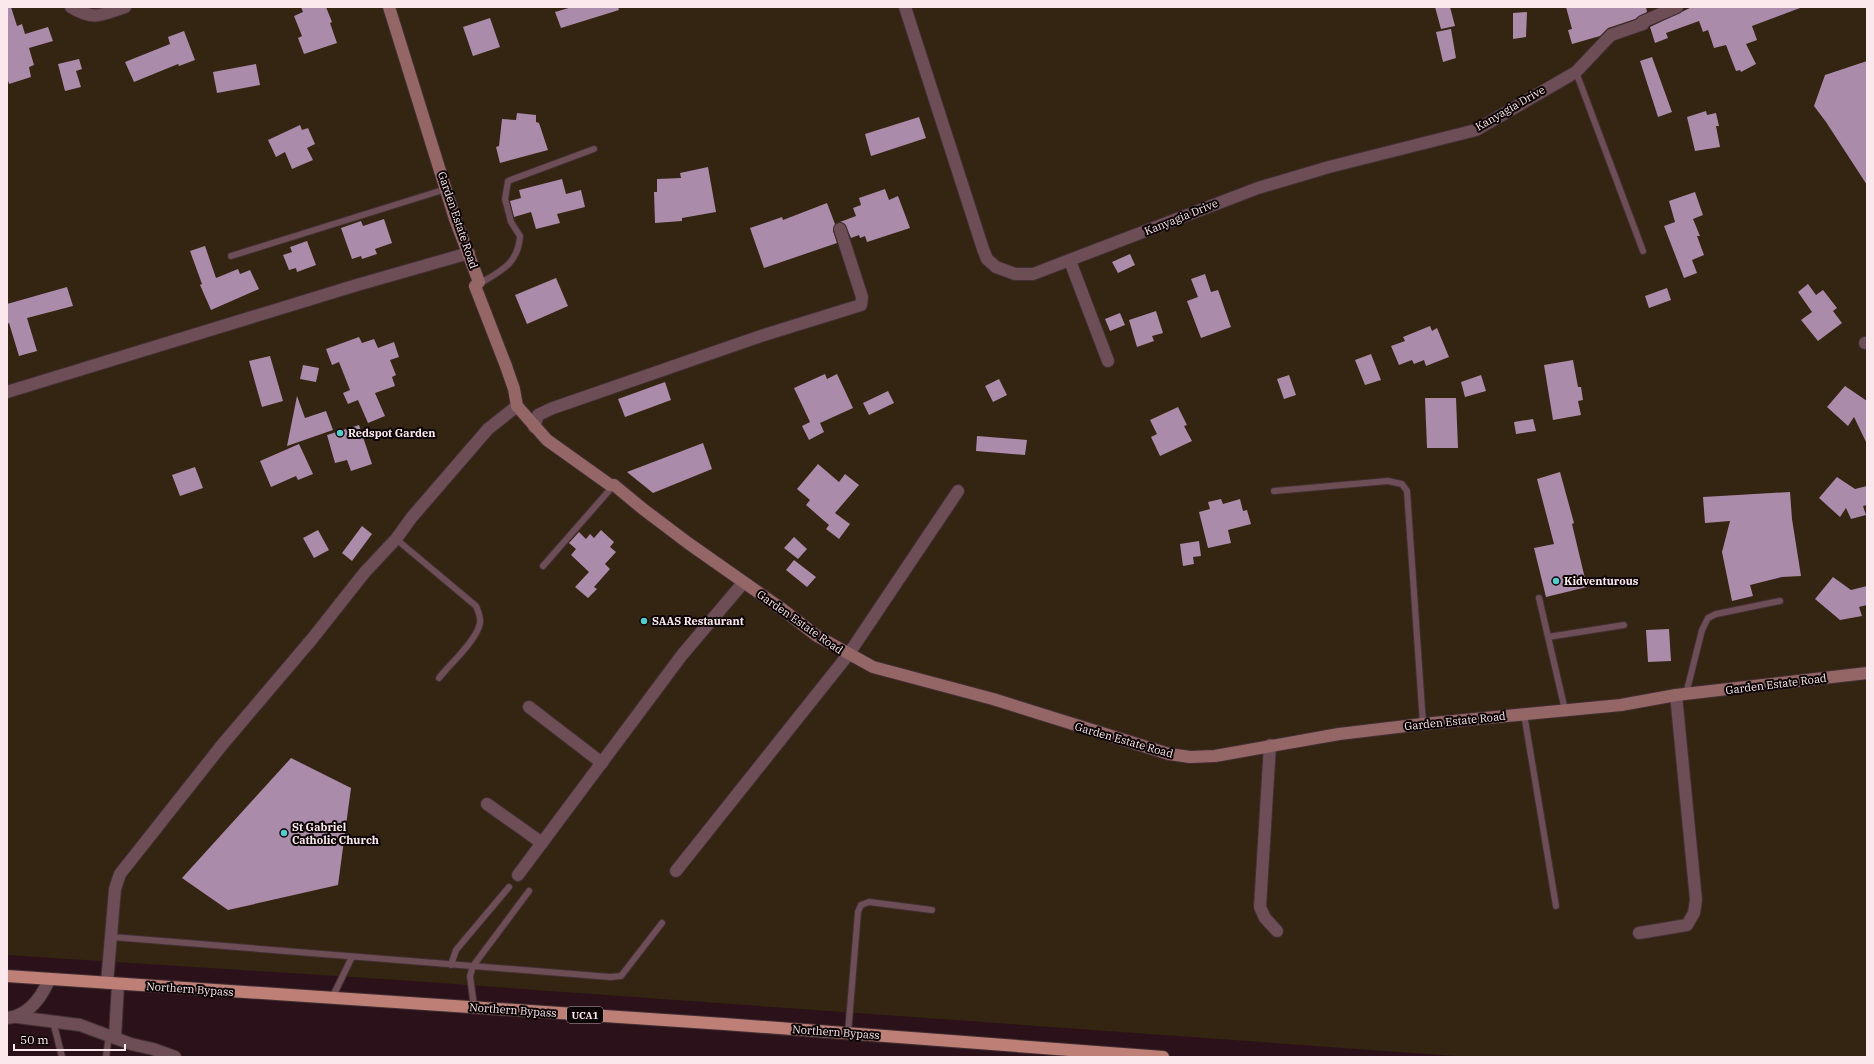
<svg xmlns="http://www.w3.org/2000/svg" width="1874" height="1064" font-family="'IBM Plex Serif',serif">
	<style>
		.green { fill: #342412 }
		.building { fill: #ab8baa }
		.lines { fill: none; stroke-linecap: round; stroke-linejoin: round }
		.lane-casing { stroke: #412f33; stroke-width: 8 }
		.street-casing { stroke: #412f33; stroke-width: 14 }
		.secondary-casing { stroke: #412f33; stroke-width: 14 }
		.primary-casing { stroke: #412f33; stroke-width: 14 }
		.lane { stroke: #6d4e57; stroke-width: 6 }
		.street { stroke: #6d4e57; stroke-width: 12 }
		.secondary { stroke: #956666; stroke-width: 12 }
		.primary { stroke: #bd7f76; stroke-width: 12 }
		.poi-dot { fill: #53cdcb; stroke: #0d0406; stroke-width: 1.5 }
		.labels { text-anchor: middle; stroke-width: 4; stroke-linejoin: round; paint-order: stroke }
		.shield { fill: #0d0406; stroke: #b4a4a8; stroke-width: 1 }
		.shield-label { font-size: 10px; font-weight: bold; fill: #fbe8ed }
		.street-label { font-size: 11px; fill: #fbe8ed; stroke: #0d0406 }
		.poi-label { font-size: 11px; font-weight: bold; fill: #fbe8ed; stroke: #0d0406; text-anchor: start }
	</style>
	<rect width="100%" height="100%" fill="#2b121a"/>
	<polygon class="green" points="7,7 1867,7 1867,1057 1469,1057 398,980 7,955"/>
	<g class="building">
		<polygon points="7,7 11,7 17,26 22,24 25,34 48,27 53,41 29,48 34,65 29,67 31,77 9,84 7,77"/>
		<polygon points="301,7 326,7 332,22 330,23 337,43 304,54 298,38 302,36 294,16 303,12"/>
		<polygon points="572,7 618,7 619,10 561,28 555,12"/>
		<polygon points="1435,7 1450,7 1455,26 1441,29"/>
		<polygon points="1566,7 1646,7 1647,12 1635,19 1608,28 1600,36 1572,44 1568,30 1572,29"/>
		<polygon points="1692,7 1800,7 1800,8 1752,26 1757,40 1746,44 1756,64 1741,72 1740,70 1736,71 1726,45 1714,48 1708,30 1703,32 1699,21 1666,33 1668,38 1655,43 1650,27"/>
		<polygon points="1527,12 1526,37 1513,39 1513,13"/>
		<polygon points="490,18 500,47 473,56 463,27"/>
		<polygon points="1451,29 1456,58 1443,62 1436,32"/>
		<polygon points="184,31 195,60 179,66 178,64 134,82 125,62 170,44 168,37"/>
		<polygon points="1652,57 1672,112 1658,117 1640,61"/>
		<polygon points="79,59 82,69 76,71 81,87 65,91 58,64"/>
		<polygon points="1867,61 1867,185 1826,122 1814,106 1825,75"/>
		<polygon points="256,64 260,85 217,93 213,72"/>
		<polygon points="1706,111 1707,115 1716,113 1719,126 1716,126 1720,147 1695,151 1687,117"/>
		<polygon points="517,113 536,115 536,122 539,123 548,150 500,163 496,147 499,146 502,119 516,120"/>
		<polygon points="919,117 926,138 871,156 865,134"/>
		<polygon points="300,125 302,130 308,128 315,144 307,148 313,160 292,169 285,152 276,157 268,140"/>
		<polygon points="708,167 716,212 682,218 682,221 655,223 654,192 657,192 657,179 681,178 680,173"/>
		<polygon points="562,179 566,194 581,190 585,207 557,214 560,223 536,229 531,212 514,217 510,201 521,198 519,190"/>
		<polygon points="885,189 889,200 898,196 910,228 867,242 865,236 860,238 859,235 851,238 845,224 840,222 856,216 853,208 861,205 859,198"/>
		<polygon points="1695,192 1703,215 1693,219 1700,236 1697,236 1704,255 1692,260 1697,273 1684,278 1664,226 1675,222 1669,201"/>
		<polygon points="827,203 835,224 833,231 837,243 764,268 750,228 782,217 783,220"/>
		<polygon points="384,219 392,243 375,249 377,254 362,259 361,256 352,259 341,228 361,221 363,226"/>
		<polygon points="307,241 316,265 297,272 296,268 289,270 283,255 292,252 290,247"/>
		<polygon points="205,246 216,278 238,269 240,274 250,270 259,289 211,310 200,285 202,284 190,251"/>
		<polygon points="1130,254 1135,265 1118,273 1112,262"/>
		<polygon points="1205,274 1211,292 1218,290 1231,327 1201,338 1187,301 1198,297 1191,279"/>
		<polygon points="556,278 568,306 527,324 515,295"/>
		<polygon points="1808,284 1816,295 1823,290 1837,308 1833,311 1842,323 1818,341 1801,320 1812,312 1798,292"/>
		<polygon points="67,287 73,306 27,318 37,351 19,356 9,323 7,324 7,304"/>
		<polygon points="1667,288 1671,300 1649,308 1645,296"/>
		<polygon points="1156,311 1163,333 1152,336 1154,341 1137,347 1129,320"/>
		<polygon points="1120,313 1125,325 1110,331 1105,319"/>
		<polygon points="1430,326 1432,331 1437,328 1449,357 1426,366 1424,360 1414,364 1412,360 1399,365 1391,346 1405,341 1403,337"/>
		<polygon points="359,337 362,343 374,339 378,348 394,342 399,357 390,360 396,375 392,377 395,386 375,393 385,416 368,423 358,400 348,404 343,393 350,390 339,362 332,365 326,349"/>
		<polygon points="1371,354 1381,380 1365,385 1355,360"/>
		<polygon points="270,356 283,401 262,407 249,361"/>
		<polygon points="1573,360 1578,387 1581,387 1583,400 1578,401 1581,415 1553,420 1544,365"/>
		<polygon points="303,365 319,368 316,382 300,379"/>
		<polygon points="825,374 827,379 837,374 853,408 820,423 824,432 809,440 802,426 810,422 794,388"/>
		<polygon points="1289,375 1296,395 1284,399 1277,379"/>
		<polygon points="1481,375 1486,391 1465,397 1461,382"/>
		<polygon points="999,379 1007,395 993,402 985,386"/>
		<polygon points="665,382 671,400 625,417 618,399"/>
		<polygon points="1845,386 1867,401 1867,444 1854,417 1848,426 1827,407"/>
		<polygon points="888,391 894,403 869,415 863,403"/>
		<polygon points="297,396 305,418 326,411 333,430 287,446"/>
		<polygon points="1425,398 1456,398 1458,448 1427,448"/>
		<polygon points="1178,407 1187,425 1184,426 1192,441 1160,456 1151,437 1157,434 1150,420"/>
		<polygon points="1533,419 1536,431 1516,434 1514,422"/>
		<polygon points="359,425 372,464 351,471 347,460 335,463 327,435"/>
		<polygon points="977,436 1027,440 1025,455 976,451"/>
		<polygon points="703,443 712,469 653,493 627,472"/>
		<polygon points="299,444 313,474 298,480 296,476 271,487 260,461"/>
		<polygon points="818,464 839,482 845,474 859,485 835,513 850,524 839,539 826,529 829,525 806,505 810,500 797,489"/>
		<polygon points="195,467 203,488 180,496 172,475"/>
		<polygon points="1560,472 1574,523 1572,524 1587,587 1546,597 1534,548 1554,544 1537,479"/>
		<polygon points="1837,477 1855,489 1867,486 1867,505 1863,506 1866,515 1851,519 1846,508 1840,517 1819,498"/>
		<polygon points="1790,492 1792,519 1801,576 1782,577 1750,585 1753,596 1732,601 1722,552 1730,521 1705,523 1703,497"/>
		<polygon points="1221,499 1223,504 1240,499 1243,511 1247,510 1251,524 1228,530 1231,543 1208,548 1199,512 1210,509 1208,502"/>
		<polygon points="362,526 372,534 352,561 342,553"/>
		<polygon points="318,530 329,550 314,558 303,538"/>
		<polygon points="601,530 614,542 610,547 616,552 605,564 610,569 594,587 597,589 588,598 575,587 589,572 571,555 576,549 569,543 579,532 586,539 590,534 594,538"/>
		<polygon points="794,537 807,549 798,559 784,548"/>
		<polygon points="1199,541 1201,556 1193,557 1194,564 1183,566 1180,544"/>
		<polygon points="794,560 816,577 807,587 786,570"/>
		<polygon points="1833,577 1851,590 1867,586 1867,605 1859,607 1862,616 1840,620 1815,599"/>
		<polygon points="1669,629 1671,661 1648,662 1646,630"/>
		<polygon points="291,758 351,788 338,885 228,910 182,878"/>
	</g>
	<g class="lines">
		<defs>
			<g id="lane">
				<polyline points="1576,72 1643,251"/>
				<polyline points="231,256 446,189"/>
				<path d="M479,284C501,271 518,264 520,236L511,222L505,199L508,181L594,149"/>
				<polyline points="1274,491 1388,481 1402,484 1407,491 1423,724"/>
				<path d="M396,539L476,606C478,611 481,617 480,623C477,640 450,664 439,678"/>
				<polyline points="543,566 614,485"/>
				<polyline points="1539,598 1565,710"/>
				<polyline points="1548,637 1624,625"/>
				<polyline points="1686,694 1702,630 1708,618 1716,614 1780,601"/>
				<polyline points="1524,714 1556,906"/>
				<polyline points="112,937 610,977 621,976 662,923"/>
				<polyline points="451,965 456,950 509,887"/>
				<polyline points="332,998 352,957"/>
				<polyline points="474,1007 470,976 473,966 529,891"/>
				<polyline points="53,1021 62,1057"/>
				<polyline points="848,1033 858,912 861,905 869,902 932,910"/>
				<polyline points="106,1057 109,1035"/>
			</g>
			<g id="street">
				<path d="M71,7C94,21 101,15 125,7"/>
				<polyline points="905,7 983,249 987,259 996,267 1015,274 1033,274 1258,188 1329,167 1476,130 1576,72 1611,35 1643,24 1642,22 1677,7"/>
				<polyline points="1070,261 1108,361"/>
				<polyline points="1865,343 1867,343"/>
				<polyline points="7,392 357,285 469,253"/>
				<polyline points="534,427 538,415 553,408 764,335 861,305 862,297 840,229"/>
				<polyline points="529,707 602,763"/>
				<polyline points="1270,745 1260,907 1265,918 1277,931"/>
				<polyline points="487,804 542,843"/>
				<polyline points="676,871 848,655 958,491"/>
				<polyline points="518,875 682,655 743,583"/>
				<polyline points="1639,933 1687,925 1694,913 1696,900 1676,695"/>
				<polyline points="107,983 115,889 120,874 222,745 312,639 365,572 396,539 412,517 488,429 517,406"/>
				<polyline points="17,1017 80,1025 131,1044 153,1049 175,1057"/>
				<path d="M7,1018C28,1016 41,998 49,980"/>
				<polyline points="115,1037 118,984"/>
			</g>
			<polyline id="secondary" points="389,7 455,219 479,282 475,286 506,366 514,389 517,406 547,440 610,485 614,485 643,509 688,543 782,609 817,636 873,667 993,699 1169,754 1190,757 1215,756 1339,734 1423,724 1621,705 1676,695 1867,673"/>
			<polyline id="primary" points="7,976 724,1024 1163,1057"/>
		</defs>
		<use href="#lane" class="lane-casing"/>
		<use href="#street" class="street-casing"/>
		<use href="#secondary" class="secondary-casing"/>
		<use href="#primary" class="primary-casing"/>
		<use href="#lane" class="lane"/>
		<use href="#street" class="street"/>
		<use href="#secondary" class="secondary"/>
		<use href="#primary" class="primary"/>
	</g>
	<g class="poi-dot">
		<circle cx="340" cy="433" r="4"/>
		<circle cx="1556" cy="581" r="4"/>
		<circle cx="644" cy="621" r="4"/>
		<circle cx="284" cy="833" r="4"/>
	</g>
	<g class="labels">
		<rect class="shield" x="567" y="1007" width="36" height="16" rx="3"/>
		<g class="shield-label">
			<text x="585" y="1019">UCA1</text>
		</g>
		<g class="street-label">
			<text transform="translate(1510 108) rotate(-30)" y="4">Kanyagia Drive</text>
			<text transform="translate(1181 217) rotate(-22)" y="4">Kanyagia Drive</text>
			<text transform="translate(458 220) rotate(71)" y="4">Garden Estate Road</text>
			<text transform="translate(800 622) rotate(35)" y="4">Garden Estate Road</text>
			<text transform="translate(1776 684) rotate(-7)" y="4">Garden Estate Road</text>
			<text transform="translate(1455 721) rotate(-6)" y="4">Garden Estate Road</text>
			<text transform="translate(1124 740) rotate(16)" y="4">Garden Estate Road</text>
			<text transform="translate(190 989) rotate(4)" y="4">Northern Bypass</text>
			<text transform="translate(513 1010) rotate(4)" y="4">Northern Bypass</text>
			<text transform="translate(836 1032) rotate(4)" y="4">Northern Bypass</text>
		</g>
		<g class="poi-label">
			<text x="348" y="437">Redspot Garden</text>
			<text x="1564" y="585">Kidventurous</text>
			<text x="652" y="625">SAAS Restaurant</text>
			<text x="292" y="831">St Gabriel<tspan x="292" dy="13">Catholic Church</tspan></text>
		</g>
	</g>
	<rect width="1874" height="1064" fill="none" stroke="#fbe8ed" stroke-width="16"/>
	<path d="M14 1044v6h111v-6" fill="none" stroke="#fbe8ed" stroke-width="2"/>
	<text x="20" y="1044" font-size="12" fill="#fbe8ed" stroke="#0d0406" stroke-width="3" paint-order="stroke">50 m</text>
</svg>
